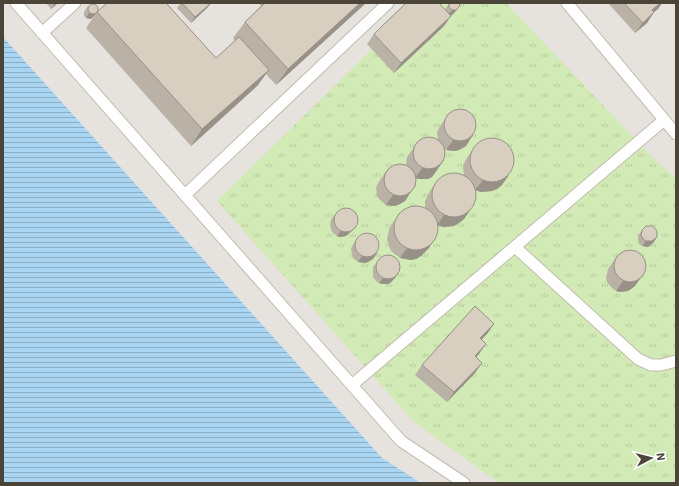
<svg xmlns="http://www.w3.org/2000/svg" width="679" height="486" font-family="'IBM Plex Sans',sans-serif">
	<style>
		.industrial { fill: #e6e2dd }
		.grass { fill: url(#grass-tufts) }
		.water { fill: url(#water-rules) }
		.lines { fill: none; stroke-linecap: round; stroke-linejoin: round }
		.service-casing { stroke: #c2bbae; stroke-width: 13 }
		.service { stroke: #fff; stroke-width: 11 }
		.wall { fill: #bab2a6 }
		.shaded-wall { fill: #979187 }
		.building { fill: #d8cfc1; stroke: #979187 }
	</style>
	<defs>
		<pattern id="grass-tufts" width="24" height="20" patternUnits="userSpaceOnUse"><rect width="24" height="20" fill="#d2eab5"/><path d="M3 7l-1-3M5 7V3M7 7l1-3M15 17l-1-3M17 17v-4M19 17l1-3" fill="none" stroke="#b6ca9c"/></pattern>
		<pattern id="water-rules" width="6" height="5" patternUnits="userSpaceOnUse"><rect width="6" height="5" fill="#a9d4f2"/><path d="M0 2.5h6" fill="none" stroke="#8caec5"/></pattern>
	</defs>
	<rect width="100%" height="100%" fill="#f6f3ec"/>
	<polygon class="industrial" points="3,3 676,3 676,483 368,483 3,104"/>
	<polygon class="grass" points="419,3 506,3 657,162 676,178 676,483 499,483 414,422 217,201"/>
	<polygon class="water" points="3,37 382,458 421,483 3,483"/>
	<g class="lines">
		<defs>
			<g id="service">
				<polyline points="16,3 401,441 464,483"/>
				<polyline points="567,3 676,134"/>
				<polyline points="42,33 75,3"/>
				<polyline points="185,195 388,3"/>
				<polyline points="515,247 638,359 651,365 661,365 676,361"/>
				<polyline points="352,385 664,120"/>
			</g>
		</defs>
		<use href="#service" class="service-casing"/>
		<use href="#service" class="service"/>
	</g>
	<g class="wall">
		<polygon points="46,3 58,3 51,9"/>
		<polygon points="181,3 211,3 208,7 191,23 177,8"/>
		<polygon points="258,3 366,3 276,85 266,74 257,86 191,146 86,28 97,12 216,58 235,41 233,38 245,22 261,6"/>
		<polygon points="406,3 442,3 439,3 445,10 446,8 449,3 459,7 455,12 452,15 450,15 444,26 394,73 367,44 374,34"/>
		<polygon points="608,3 662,3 658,9 654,12 647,23 635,33"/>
		<polygon points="88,6 98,11 94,16 91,19 86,18 84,16 84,12"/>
		<polygon points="448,115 466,146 459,150 454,151 446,150 444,148 437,170 432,177 428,179 419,179 416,178 412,190 405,201 398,205 394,206 386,205 379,199 377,196 376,187 380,180 387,170 406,165 407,157 417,143 438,140 437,132 441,125"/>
		<polygon points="475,146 502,185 497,189 492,191 481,192 475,190 471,209 464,219 459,223 454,226 443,227 437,225 429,248 421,256 416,259 411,260 400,258 391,251 387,240 389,229 392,224 399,214 425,208 425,201 430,191 437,181 464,175 463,167 465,161"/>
		<polygon points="335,214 353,230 346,236 340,237 337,236 332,232 330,226 331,220"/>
		<polygon points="642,230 657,237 653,243 648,247 642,246 639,244 638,240 638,236"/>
		<polygon points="356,240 377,253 373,259 368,262 365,263 358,262 353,258 352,255 351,249 352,246"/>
		<polygon points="617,256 635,286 628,291 620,292 616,291 612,288 607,282 606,278 608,269"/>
		<polygon points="377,262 399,272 395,278 389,284 382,284 379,283 377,282 373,277 373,267"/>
		<polygon points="487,334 482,339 479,354 476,357 475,373 447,402 415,375 422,365"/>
	</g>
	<g class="shaded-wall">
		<polygon points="55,3 58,3 51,9"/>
		<polygon points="211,3 208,7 191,23 195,17"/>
		<polygon points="360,3 366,3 276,85 288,69"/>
		<polygon points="660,3 662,3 658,9 654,12 647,23 635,33 652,10"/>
		<polygon points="459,7 455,12 452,15 448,15 452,10"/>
		<polygon points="98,11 94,16 91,19 86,18 89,13"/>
		<polygon points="451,16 444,26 394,73 401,63"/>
		<polygon points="269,70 257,86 191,146 202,129"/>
		<polygon points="473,135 466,146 459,150 454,151 446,150 453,140"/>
		<polygon points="444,160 432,177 428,179 419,179 415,178 422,168"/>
		<polygon points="509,175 502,185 497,189 492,191 481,192 475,190 483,180"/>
		<polygon points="412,190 405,201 398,205 394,206 386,205 393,195"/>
		<polygon points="471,209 464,219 459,223 454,226 443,227 437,225 444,215"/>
		<polygon points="357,225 353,230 346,236 340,237 337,236 341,231"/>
		<polygon points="436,237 429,248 421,256 416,259 411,260 400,258 407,248"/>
		<polygon points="657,237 653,243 648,247 642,246 646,241"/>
		<polygon points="377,253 373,259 368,262 365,263 358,262 362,256"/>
		<polygon points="399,272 395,278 389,284 382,284 379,283 383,278"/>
		<polygon points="642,276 635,286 628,291 620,292 616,291 623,281"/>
		<polygon points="494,324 487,334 473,348 480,338"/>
		<polygon points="486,344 479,354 468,366 475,356"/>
		<polygon points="482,363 475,373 447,402 454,392"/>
	</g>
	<g class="building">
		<polygon points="107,3 166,3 216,58 239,37 269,70 202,129 97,12"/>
		<polygon points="182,3 211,3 195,17"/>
		<polygon points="265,3 360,3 288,69 245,22"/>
		<polygon points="406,3 439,3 451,16 401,63 374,34"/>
		<polygon points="449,3 460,3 459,7 456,10 452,10 449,7"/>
		<polygon points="624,3 660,3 652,10 654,12 643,23"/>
		<circle cx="93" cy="9" r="5"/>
		<circle cx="460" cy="125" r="16"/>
		<circle cx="429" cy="153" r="16"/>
		<circle cx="492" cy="160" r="22"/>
		<circle cx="400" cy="180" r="16"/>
		<circle cx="454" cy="195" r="22"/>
		<circle cx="416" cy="228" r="22"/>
		<circle cx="346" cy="220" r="12"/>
		<polygon points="646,226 653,226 657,231 657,237 652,241 646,241 643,239 641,235 642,230"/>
		<circle cx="367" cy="245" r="12"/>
		<circle cx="630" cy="266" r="16"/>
		<circle cx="388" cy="267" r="12"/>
		<polygon points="475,306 494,324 480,338 486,344 475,356 482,363 454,392 422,365"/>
	</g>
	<rect width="679" height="486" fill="none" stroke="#4b4439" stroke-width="8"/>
	<g transform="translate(651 458) rotate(83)" stroke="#ffffff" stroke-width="3" paint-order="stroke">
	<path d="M0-3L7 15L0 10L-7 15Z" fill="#4b4439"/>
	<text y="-6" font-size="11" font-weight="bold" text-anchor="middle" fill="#4b4439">N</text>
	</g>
</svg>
